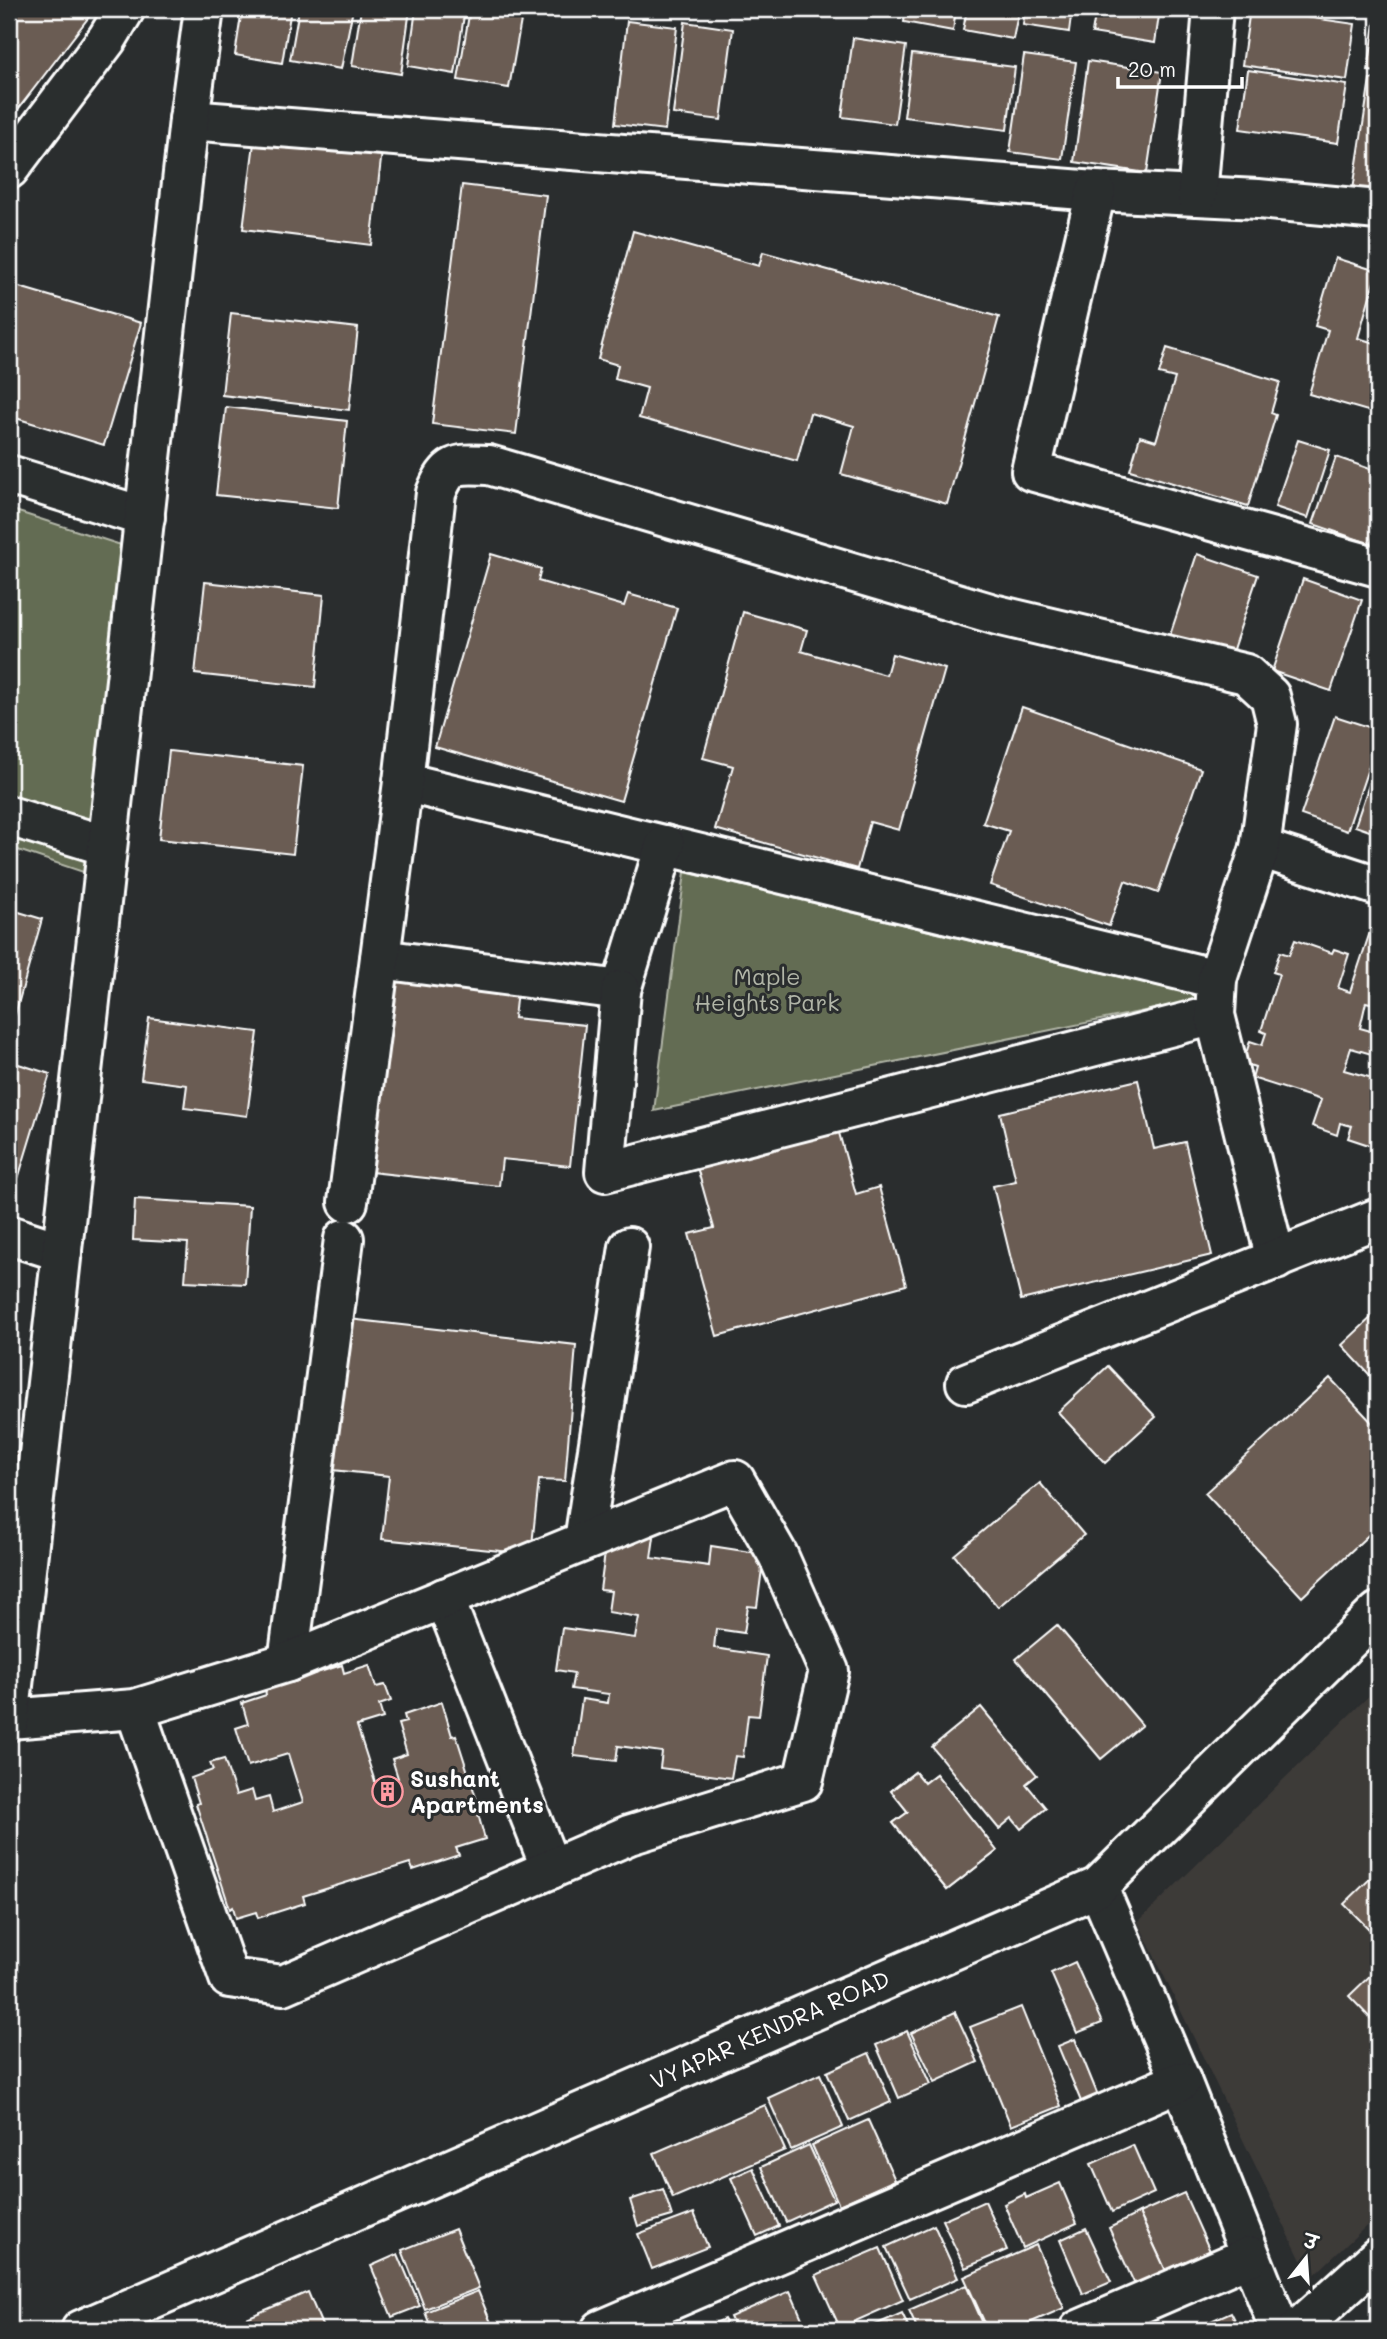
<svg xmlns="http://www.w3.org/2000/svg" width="1387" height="2339" font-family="Mali,'Playpen Sans Deva',sans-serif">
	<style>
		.built { fill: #3e3b39 }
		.green { fill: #646c52; stroke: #b2b6a8; stroke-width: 2 }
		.building { fill: #6b5c52; stroke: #fff; stroke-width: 2 }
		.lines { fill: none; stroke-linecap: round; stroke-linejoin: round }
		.minor-casing { stroke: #fff; stroke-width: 44 }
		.minor { stroke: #2a2d2e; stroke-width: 38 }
		.labels { text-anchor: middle; stroke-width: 6; stroke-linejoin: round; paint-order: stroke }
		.park-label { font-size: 23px; fill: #b2b6a8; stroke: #2a2d2e }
		.poi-label { font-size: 23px; font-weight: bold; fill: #fff; stroke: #2a2d2e; text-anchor: start }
		.street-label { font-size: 23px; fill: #fff; stroke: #2a2d2e }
	</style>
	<rect width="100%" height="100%" fill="#2a2d2e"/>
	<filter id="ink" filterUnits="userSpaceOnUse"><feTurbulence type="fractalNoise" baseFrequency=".0143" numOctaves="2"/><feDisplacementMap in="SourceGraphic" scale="14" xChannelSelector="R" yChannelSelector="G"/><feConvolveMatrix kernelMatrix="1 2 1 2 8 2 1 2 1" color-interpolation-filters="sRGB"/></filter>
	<g filter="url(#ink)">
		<polygon class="built" points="1378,1687 1378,2215 1310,2279 1138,1922"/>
		<g class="green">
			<polygon points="9,509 121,545 86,873 9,847"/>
			<polygon points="685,872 1208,998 654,1111"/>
		</g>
		<g class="building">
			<polygon points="9,9 95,9 9,121"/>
			<polygon points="242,9 291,9 282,63 235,55"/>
			<polygon points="299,9 353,9 341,69 290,60"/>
			<polygon points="361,9 410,9 401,74 352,66"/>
			<polygon points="416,9 465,9 455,74 408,66"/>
			<polygon points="470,9 523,9 509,88 458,80"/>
			<polygon points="906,9 956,9 953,31 904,22"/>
			<polygon points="967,9 1019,9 1013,39 963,30"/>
			<polygon points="1025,9 1072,9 1069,32 1023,25"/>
			<polygon points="1096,9 1160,9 1155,43 1092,33"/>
			<polygon points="1250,9 1355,24 1347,80 1242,65"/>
			<polygon points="1297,9 1356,9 1355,17"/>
			<polygon points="627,21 677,27 665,130 615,124"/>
			<polygon points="685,22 733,29 721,120 673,114"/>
			<polygon points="1375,23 1378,24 1378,72 1368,71"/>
			<polygon points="853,38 906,46 895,124 842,117"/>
			<polygon points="912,54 1015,67 1007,130 904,117"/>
			<polygon points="1024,55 1076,62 1062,159 1010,152"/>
			<polygon points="1088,61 1162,72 1147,173 1074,162"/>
			<polygon points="1248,70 1347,85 1338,143 1240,129"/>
			<polygon points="1370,79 1378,80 1378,199 1352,196"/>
			<polygon points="255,135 382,151 371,245 243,229"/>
			<polygon points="462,185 546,195 516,434 432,424"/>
			<polygon points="633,231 759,266 763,252 999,317 947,504 841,474 854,426 810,413 797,461 639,418 647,388 615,379 618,365 598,359"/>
			<polygon points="1335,258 1377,271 1358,338 1378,344 1378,414 1309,394 1328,330 1315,326"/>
			<polygon points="9,284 141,323 104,445 9,416"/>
			<polygon points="231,313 358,328 349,410 222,395"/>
			<polygon points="1167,348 1280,382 1271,413 1276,415 1248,506 1130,470 1140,436 1156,441 1175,378 1159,374"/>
			<polygon points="226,407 347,421 338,508 216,495"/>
			<polygon points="1298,440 1330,450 1308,518 1275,507"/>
			<polygon points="1336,457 1376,471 1370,489 1378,491 1378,523 1371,544 1313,524"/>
			<polygon points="491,554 541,569 538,581 624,606 628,594 677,608 621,801 435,747"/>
			<polygon points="1197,554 1258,575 1230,658 1169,638"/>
			<polygon points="1303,579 1362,600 1331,691 1272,671"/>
			<polygon points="205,582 324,595 315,687 195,674"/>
			<polygon points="743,612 807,630 801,651 886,675 892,654 945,669 899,830 870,822 857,869 715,829 733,766 703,758"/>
			<polygon points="1022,707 1201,769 1158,893 1125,881 1109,926 990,885 1009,831 983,823"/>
			<polygon points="1335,716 1378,730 1378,739 1347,831 1301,815"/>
			<polygon points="169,751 303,766 293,854 159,839"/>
			<polygon points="1378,758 1378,834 1355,826"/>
			<polygon points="9,909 42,919 15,1015 9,1013"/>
			<polygon points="1370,932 1378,935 1378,1005 1366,1002 1360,1028 1378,1033 1378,1056 1351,1048 1344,1070 1376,1079 1378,1072 1378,1148 1348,1138 1352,1126 1340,1123 1337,1135 1312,1126 1321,1100 1252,1078 1255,1067 1243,1063 1250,1041 1262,1045 1266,1033 1261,1031 1279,974 1273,972 1280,952 1289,955 1295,940 1332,953 1334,949 1349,954 1338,988 1350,992"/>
			<polygon points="391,978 517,991 514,1018 585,1025 570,1166 502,1159 499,1186 371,1172"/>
			<polygon points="149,1018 258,1032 247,1116 184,1108 187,1085 141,1079"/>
			<polygon points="9,1061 50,1074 10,1205 9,1205"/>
			<polygon points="1138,1080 1154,1149 1185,1142 1212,1255 1021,1300 993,1186 1016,1181 1000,1113"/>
			<polygon points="836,1122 856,1194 879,1187 906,1285 717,1336 689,1234 714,1228 695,1160"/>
			<polygon points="135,1199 250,1206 245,1284 185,1281 188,1243 133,1240"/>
			<polygon points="1378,1311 1378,1384 1342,1345"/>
			<polygon points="349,1319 576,1345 565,1481 539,1480 531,1554 382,1539 389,1476 333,1470"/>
			<polygon points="1108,1366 1156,1417 1105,1463 1058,1412"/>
			<polygon points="1330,1378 1378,1429 1378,1526 1302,1597 1205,1493"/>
			<polygon points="9,1450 27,1456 9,1635"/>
			<polygon points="1040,1483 1084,1535 998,1607 954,1555"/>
			<polygon points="629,1533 654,1537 651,1558 709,1566 711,1546 764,1554 757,1607 748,1606 744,1633 716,1629 714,1648 767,1656 759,1716 748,1715 743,1757 735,1756 731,1778 660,1768 662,1752 618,1746 616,1761 574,1756 582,1699 608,1703 609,1694 571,1689 574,1673 556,1670 562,1628 635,1638 639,1617 608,1612 611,1591 600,1590 607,1538"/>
			<polygon points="1057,1625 1142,1725 1101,1759 1016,1659"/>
			<polygon points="342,1665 344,1673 369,1665 376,1687 385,1685 391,1701 379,1705 383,1718 357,1726 376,1785 398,1778 392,1759 407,1754 398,1724 406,1722 404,1715 442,1702 452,1736 456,1735 481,1813 478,1814 485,1839 456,1848 459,1855 413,1870 410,1863 303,1896 305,1903 258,1918 256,1912 236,1918 233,1907 230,1909 196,1804 199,1803 191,1778 213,1770 210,1763 224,1759 236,1795 252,1790 255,1801 269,1797 273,1812 303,1802 288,1754 248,1766 236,1728 248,1724 242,1703 266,1695 265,1689"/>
			<polygon points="981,1707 1037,1775 1026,1784 1046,1808 1021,1829 1012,1818 999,1829 932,1747"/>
			<polygon points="915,1772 924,1783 936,1774 997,1851 947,1890 893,1823 908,1812 891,1791"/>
			<polygon points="915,1772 924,1783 936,1774 997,1851 947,1890 893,1823 908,1812 891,1791"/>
			<polygon points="1378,1871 1378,1938 1344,1904"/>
			<polygon points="1075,1962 1102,2023 1077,2033 1051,1973"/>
			<polygon points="1378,1968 1378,2026 1349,1996"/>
			<polygon points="1021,2007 1061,2106 1011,2126 970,2027"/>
			<polygon points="955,2012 978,2062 935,2082 911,2033"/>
			<polygon points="907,2031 931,2084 899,2098 876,2045"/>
			<polygon points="1075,2039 1099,2098 1082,2104 1058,2046"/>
			<polygon points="869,2053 891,2102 849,2121 827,2072"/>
			<polygon points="820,2074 843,2127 791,2150 768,2098"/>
			<polygon points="765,2105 785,2150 673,2198 654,2153"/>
			<polygon points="868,2120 895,2180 839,2205 812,2145"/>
			<polygon points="809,2145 834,2200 786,2222 761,2167"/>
			<polygon points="1133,2145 1154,2193 1112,2212 1091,2164"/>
			<polygon points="753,2168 779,2226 757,2236 731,2178"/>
			<polygon points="1060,2183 1077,2223 1023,2248 1004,2204 1025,2194 1026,2198"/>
			<polygon points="663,2189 672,2216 638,2226 630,2200"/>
			<polygon points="1184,2193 1210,2251 1166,2271 1139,2213"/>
			<polygon points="985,2201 1007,2250 965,2268 942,2220"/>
			<polygon points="694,2213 708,2247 652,2269 638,2234"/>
			<polygon points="1139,2213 1166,2271 1135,2285 1109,2228"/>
			<polygon points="934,2225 958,2278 910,2299 886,2247"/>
			<polygon points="1086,2228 1111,2282 1083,2294 1060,2240"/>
			<polygon points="455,2229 479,2288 425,2309 402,2250"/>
			<polygon points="1036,2245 1064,2308 1013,2330 988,2330 964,2277"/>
			<polygon points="880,2248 903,2300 840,2328 816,2275"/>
			<polygon points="398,2254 420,2306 392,2317 371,2266"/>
			<polygon points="966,2285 986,2330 918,2330 909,2310"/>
			<polygon points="478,2291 494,2330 432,2330 425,2312"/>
			<polygon points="790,2291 807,2330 736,2330 730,2317"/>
			<polygon points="308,2292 324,2330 218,2330"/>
			<polygon points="1231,2312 1240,2330 1198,2330 1197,2327"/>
			<polygon points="902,2313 910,2330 878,2330 875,2325"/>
			<polygon points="724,2319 730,2330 699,2330"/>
		</g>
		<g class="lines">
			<defs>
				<g id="minor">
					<polyline points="189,120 1096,191 1258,199 1378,210"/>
					<polyline points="9,169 107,39 125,9"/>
					<polyline points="1096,191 1031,471 1378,567"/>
					<polyline points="1197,196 1213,9"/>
					<polyline points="9,475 145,517"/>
					<polyline points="403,782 1217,979"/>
					<polyline points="9,816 107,846"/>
					<polyline points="1260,848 1378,886"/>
					<polyline points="380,959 621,990 665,845"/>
					<polyline points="621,990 605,1172 1215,1015"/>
					<path d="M348,1202L403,782L436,493C449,461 458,464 489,465L997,615L1246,674L1270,696L1277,724L1260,848L1217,979L1215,1015L1276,1260"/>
					<polyline points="9,1235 62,1252"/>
					<polyline points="966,1383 1378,1218"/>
					<polyline points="584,1541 629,1247"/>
					<polyline points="444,1598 551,1869"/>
					<polyline points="288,1662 344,1239"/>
					<polyline points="9,1719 135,1709 288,1662 735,1480 778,1555 829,1671 803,1781 629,1835 283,1985 229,1978 135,1709"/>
					<polyline points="9,1721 189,120 204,9"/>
					<polyline points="1098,1887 1181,2081 1280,2330"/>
					<polyline points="81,2330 1098,1887 1378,1612"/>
					<polyline points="601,2330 1181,2081"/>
					<polyline points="1079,2330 1250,2256"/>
					<polyline points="1297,2330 1378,2257"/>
				</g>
			</defs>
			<use href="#minor" class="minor-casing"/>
			<use href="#minor" class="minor"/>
		</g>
	</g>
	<defs>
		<symbol id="building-ring" viewBox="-11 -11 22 22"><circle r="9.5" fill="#2a2d2e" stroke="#ff9aa2" stroke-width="1.5"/><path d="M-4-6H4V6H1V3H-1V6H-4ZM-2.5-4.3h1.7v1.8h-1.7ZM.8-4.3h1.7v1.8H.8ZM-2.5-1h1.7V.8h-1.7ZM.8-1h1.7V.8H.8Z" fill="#ff9aa2"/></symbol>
	</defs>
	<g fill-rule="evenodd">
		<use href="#building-ring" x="370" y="1774" width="35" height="35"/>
	</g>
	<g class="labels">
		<g class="park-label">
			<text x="767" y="985">Maple<tspan x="767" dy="26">Heights Park</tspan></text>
		</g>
		<g class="poi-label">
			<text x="410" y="1787">Sushant<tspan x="410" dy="26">Apartments</tspan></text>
		</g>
		<g class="street-label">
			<text transform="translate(770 2030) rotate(-24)" y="8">VYAPAR KENDRA ROAD</text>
		</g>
	</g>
	<rect width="1387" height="2339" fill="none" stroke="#2a2d2e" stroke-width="35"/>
	<rect x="18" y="18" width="1352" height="2304" fill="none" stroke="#fff" stroke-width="2.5" filter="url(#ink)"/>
	<g transform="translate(1306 2258) rotate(17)" stroke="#2a2d2e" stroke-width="5" paint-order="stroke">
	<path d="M0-5L12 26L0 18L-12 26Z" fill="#ffffff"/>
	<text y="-10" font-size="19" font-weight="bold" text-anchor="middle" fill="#ffffff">उ</text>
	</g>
	<path d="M1118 77v10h124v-10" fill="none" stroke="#ffffff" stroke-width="3.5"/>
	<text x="1128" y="77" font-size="21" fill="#ffffff" stroke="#2a2d2e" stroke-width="5" paint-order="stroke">20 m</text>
</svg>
